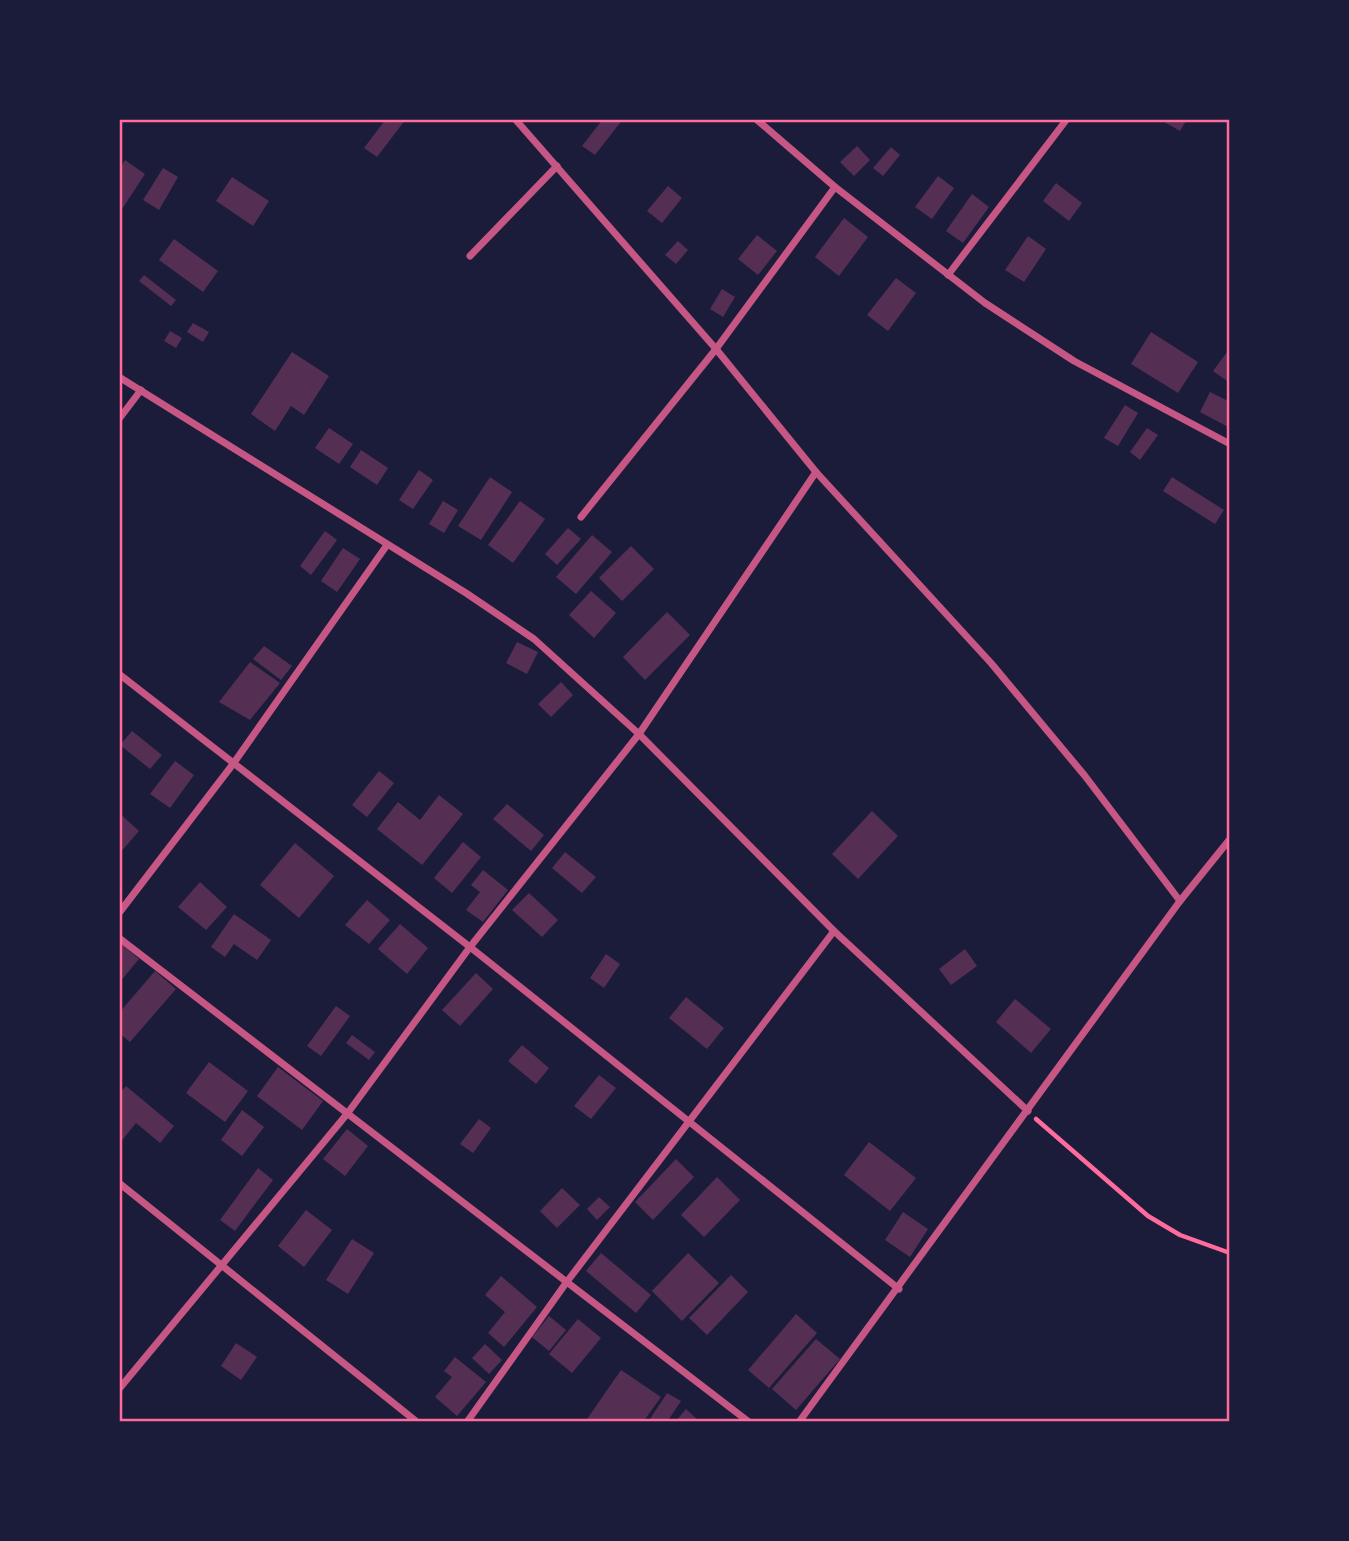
<svg xmlns="http://www.w3.org/2000/svg" width="1349" height="1541" font-family="Raleway,sans-serif">
	<style>
		.building { fill: #542f53 }
		.lines { fill: none; stroke-linecap: round; stroke-linejoin: round }
		.path { stroke: #ff6b9d; stroke-width: 4.5 }
		.minor { stroke: #c65784; stroke-width: 7 }
		.neatline { fill: none; stroke: #ff6b9d; stroke-width: 2.5 }
	</style>
	<rect width="100%" height="100%" fill="#1b1b3a"/>
	<g class="building">
		<polygon points="386,119 406,119 377,157 364,148"/>
		<polygon points="603,119 623,119 595,155 582,146"/>
		<polygon points="1159,119 1187,119 1180,131"/>
		<polygon points="857,146 870,160 854,176 840,162"/>
		<polygon points="891,147 900,155 883,176 873,168"/>
		<polygon points="125,160 145,174 122,209 119,207 119,170"/>
		<polygon points="163,168 178,177 159,210 143,200"/>
		<polygon points="938,176 954,188 932,219 915,207"/>
		<polygon points="232,177 269,201 253,226 216,201"/>
		<polygon points="1056,183 1082,203 1069,221 1043,201"/>
		<polygon points="668,186 682,198 662,223 647,211"/>
		<polygon points="972,194 989,207 963,243 946,231"/>
		<polygon points="844,218 868,237 839,276 815,257"/>
		<polygon points="757,235 777,251 758,275 738,259"/>
		<polygon points="1028,236 1046,249 1024,282 1005,270"/>
		<polygon points="174,239 218,271 203,292 159,260"/>
		<polygon points="678,241 688,250 676,264 665,255"/>
		<polygon points="144,275 176,300 171,306 139,281"/>
		<polygon points="896,278 916,293 888,331 867,315"/>
		<polygon points="722,289 735,297 723,317 710,309"/>
		<polygon points="193,323 209,332 203,342 187,332"/>
		<polygon points="170,331 182,338 176,348 164,341"/>
		<polygon points="1151,332 1198,362 1178,393 1131,364"/>
		<polygon points="1230,348 1230,383 1213,371"/>
		<polygon points="292,352 329,376 304,415 291,406 275,431 251,414"/>
		<polygon points="1210,392 1230,402 1230,428 1200,412"/>
		<polygon points="1125,405 1138,413 1118,446 1104,438"/>
		<polygon points="329,428 353,444 339,464 315,448"/>
		<polygon points="1147,428 1158,435 1140,460 1130,452"/>
		<polygon points="361,450 388,468 377,485 350,467"/>
		<polygon points="419,470 433,480 413,509 399,500"/>
		<polygon points="490,477 512,492 481,540 458,526"/>
		<polygon points="1172,477 1224,510 1215,524 1163,491"/>
		<polygon points="443,501 458,510 444,533 429,524"/>
		<polygon points="520,501 545,519 513,563 488,545"/>
		<polygon points="568,528 581,539 557,565 545,554"/>
		<polygon points="325,531 337,540 311,575 300,566"/>
		<polygon points="592,535 612,552 576,594 556,577"/>
		<polygon points="631,546 654,569 622,601 599,578"/>
		<polygon points="343,548 360,559 337,592 321,581"/>
		<polygon points="591,591 616,613 594,638 569,615"/>
		<polygon points="667,612 690,635 645,680 623,657"/>
		<polygon points="517,642 538,652 527,674 506,663"/>
		<polygon points="264,646 292,666 281,680 253,659"/>
		<polygon points="250,662 280,683 250,720 219,702"/>
		<polygon points="561,682 573,695 551,717 538,704"/>
		<polygon points="132,731 162,755 150,769 120,745"/>
		<polygon points="175,761 194,775 170,808 150,794"/>
		<polygon points="379,771 394,783 367,817 352,805"/>
		<polygon points="439,795 463,814 422,865 377,829 398,802 420,820"/>
		<polygon points="507,804 544,835 531,851 493,819"/>
		<polygon points="872,811 898,836 858,879 832,854"/>
		<polygon points="119,813 139,831 119,854"/>
		<polygon points="463,842 481,857 452,893 434,878"/>
		<polygon points="295,843 334,876 299,918 260,885"/>
		<polygon points="565,852 596,877 582,893 552,868"/>
		<polygon points="483,870 508,890 483,922 466,910 480,892 471,885"/>
		<polygon points="200,882 227,907 206,930 178,907"/>
		<polygon points="529,893 558,920 542,937 512,910"/>
		<polygon points="367,900 390,920 369,944 345,925"/>
		<polygon points="234,914 271,940 257,960 234,944 225,957 211,947"/>
		<polygon points="400,924 428,948 407,974 378,949"/>
		<polygon points="119,942 139,959 119,983"/>
		<polygon points="965,949 977,966 951,985 939,969"/>
		<polygon points="606,954 620,964 604,988 590,978"/>
		<polygon points="155,971 176,989 130,1042 119,1033 119,1013"/>
		<polygon points="476,973 493,989 460,1026 442,1010"/>
		<polygon points="686,997 724,1028 707,1049 669,1018"/>
		<polygon points="1015,999 1051,1029 1031,1053 996,1022"/>
		<polygon points="336,1006 350,1016 321,1056 307,1046"/>
		<polygon points="352,1035 375,1052 369,1060 346,1043"/>
		<polygon points="522,1045 549,1068 536,1084 508,1061"/>
		<polygon points="209,1062 248,1091 225,1122 186,1093"/>
		<polygon points="278,1067 323,1101 302,1130 257,1096"/>
		<polygon points="599,1075 616,1088 591,1119 574,1106"/>
		<polygon points="126,1086 174,1126 160,1143 136,1123 119,1144 119,1094"/>
		<polygon points="242,1110 264,1127 242,1156 221,1140"/>
		<polygon points="479,1119 491,1128 473,1153 460,1144"/>
		<polygon points="347,1129 368,1146 345,1176 323,1159"/>
		<polygon points="869,1142 916,1178 890,1211 844,1175"/>
		<polygon points="676,1159 694,1177 653,1220 635,1202"/>
		<polygon points="258,1168 273,1180 235,1231 220,1220"/>
		<polygon points="717,1177 740,1200 704,1237 681,1215"/>
		<polygon points="562,1188 580,1205 557,1228 540,1211"/>
		<polygon points="599,1197 610,1207 597,1220 587,1209"/>
		<polygon points="306,1210 332,1230 304,1267 278,1246"/>
		<polygon points="903,1212 928,1229 910,1257 885,1240"/>
		<polygon points="352,1239 374,1253 348,1294 326,1280"/>
		<polygon points="601,1253 651,1295 636,1313 586,1271"/>
		<polygon points="688,1253 719,1283 682,1321 652,1291"/>
		<polygon points="731,1275 748,1292 707,1335 689,1318"/>
		<polygon points="501,1276 537,1307 504,1347 488,1333 505,1312 485,1295"/>
		<polygon points="796,1314 817,1333 769,1388 748,1370"/>
		<polygon points="549,1316 566,1330 549,1351 532,1337"/>
		<polygon points="578,1319 601,1338 572,1373 549,1354"/>
		<polygon points="816,1339 840,1359 796,1410 772,1389"/>
		<polygon points="236,1343 257,1357 241,1380 221,1366"/>
		<polygon points="485,1344 502,1360 489,1374 472,1358"/>
		<polygon points="455,1357 486,1382 457,1416 435,1397 452,1377 444,1371"/>
		<polygon points="621,1370 661,1397 643,1422 585,1422"/>
		<polygon points="667,1393 681,1401 667,1422 654,1422 650,1419"/>
		<polygon points="686,1409 700,1422 675,1422"/>
	</g>
	<g class="lines">
		<polyline class="path" points="1036,1119 1148,1216 1180,1235 1230,1253"/>
		<g class="minor">
			<polyline points="515,119 716,349 816,472 991,663 1085,776 1180,901"/>
			<polyline points="756,119 835,187 985,303 1074,361 1230,444"/>
			<polyline points="470,256 557,166"/>
			<polyline points="948,275 1067,119"/>
			<polyline points="119,377 466,593 534,639 639,734 834,931 1028,1111"/>
			<polyline points="119,419 141,390"/>
			<polyline points="581,517 716,349 835,187"/>
			<polyline points="119,674 470,947 899,1289"/>
			<polyline points="119,913 233,764 387,545"/>
			<polyline points="119,938 749,1422"/>
			<polyline points="119,1183 417,1422"/>
			<polyline points="119,1389 347,1114 470,947 639,734 816,472"/>
			<polyline points="467,1422 566,1283 834,931"/>
			<polyline points="799,1422 1180,901 1230,839"/>
		</g>
	</g>
	<rect width="1349" height="1541" fill="none" stroke="#1b1b3a" stroke-width="242"/>
	<rect x="121" y="121" width="1107" height="1299" class="neatline"/>
</svg>
